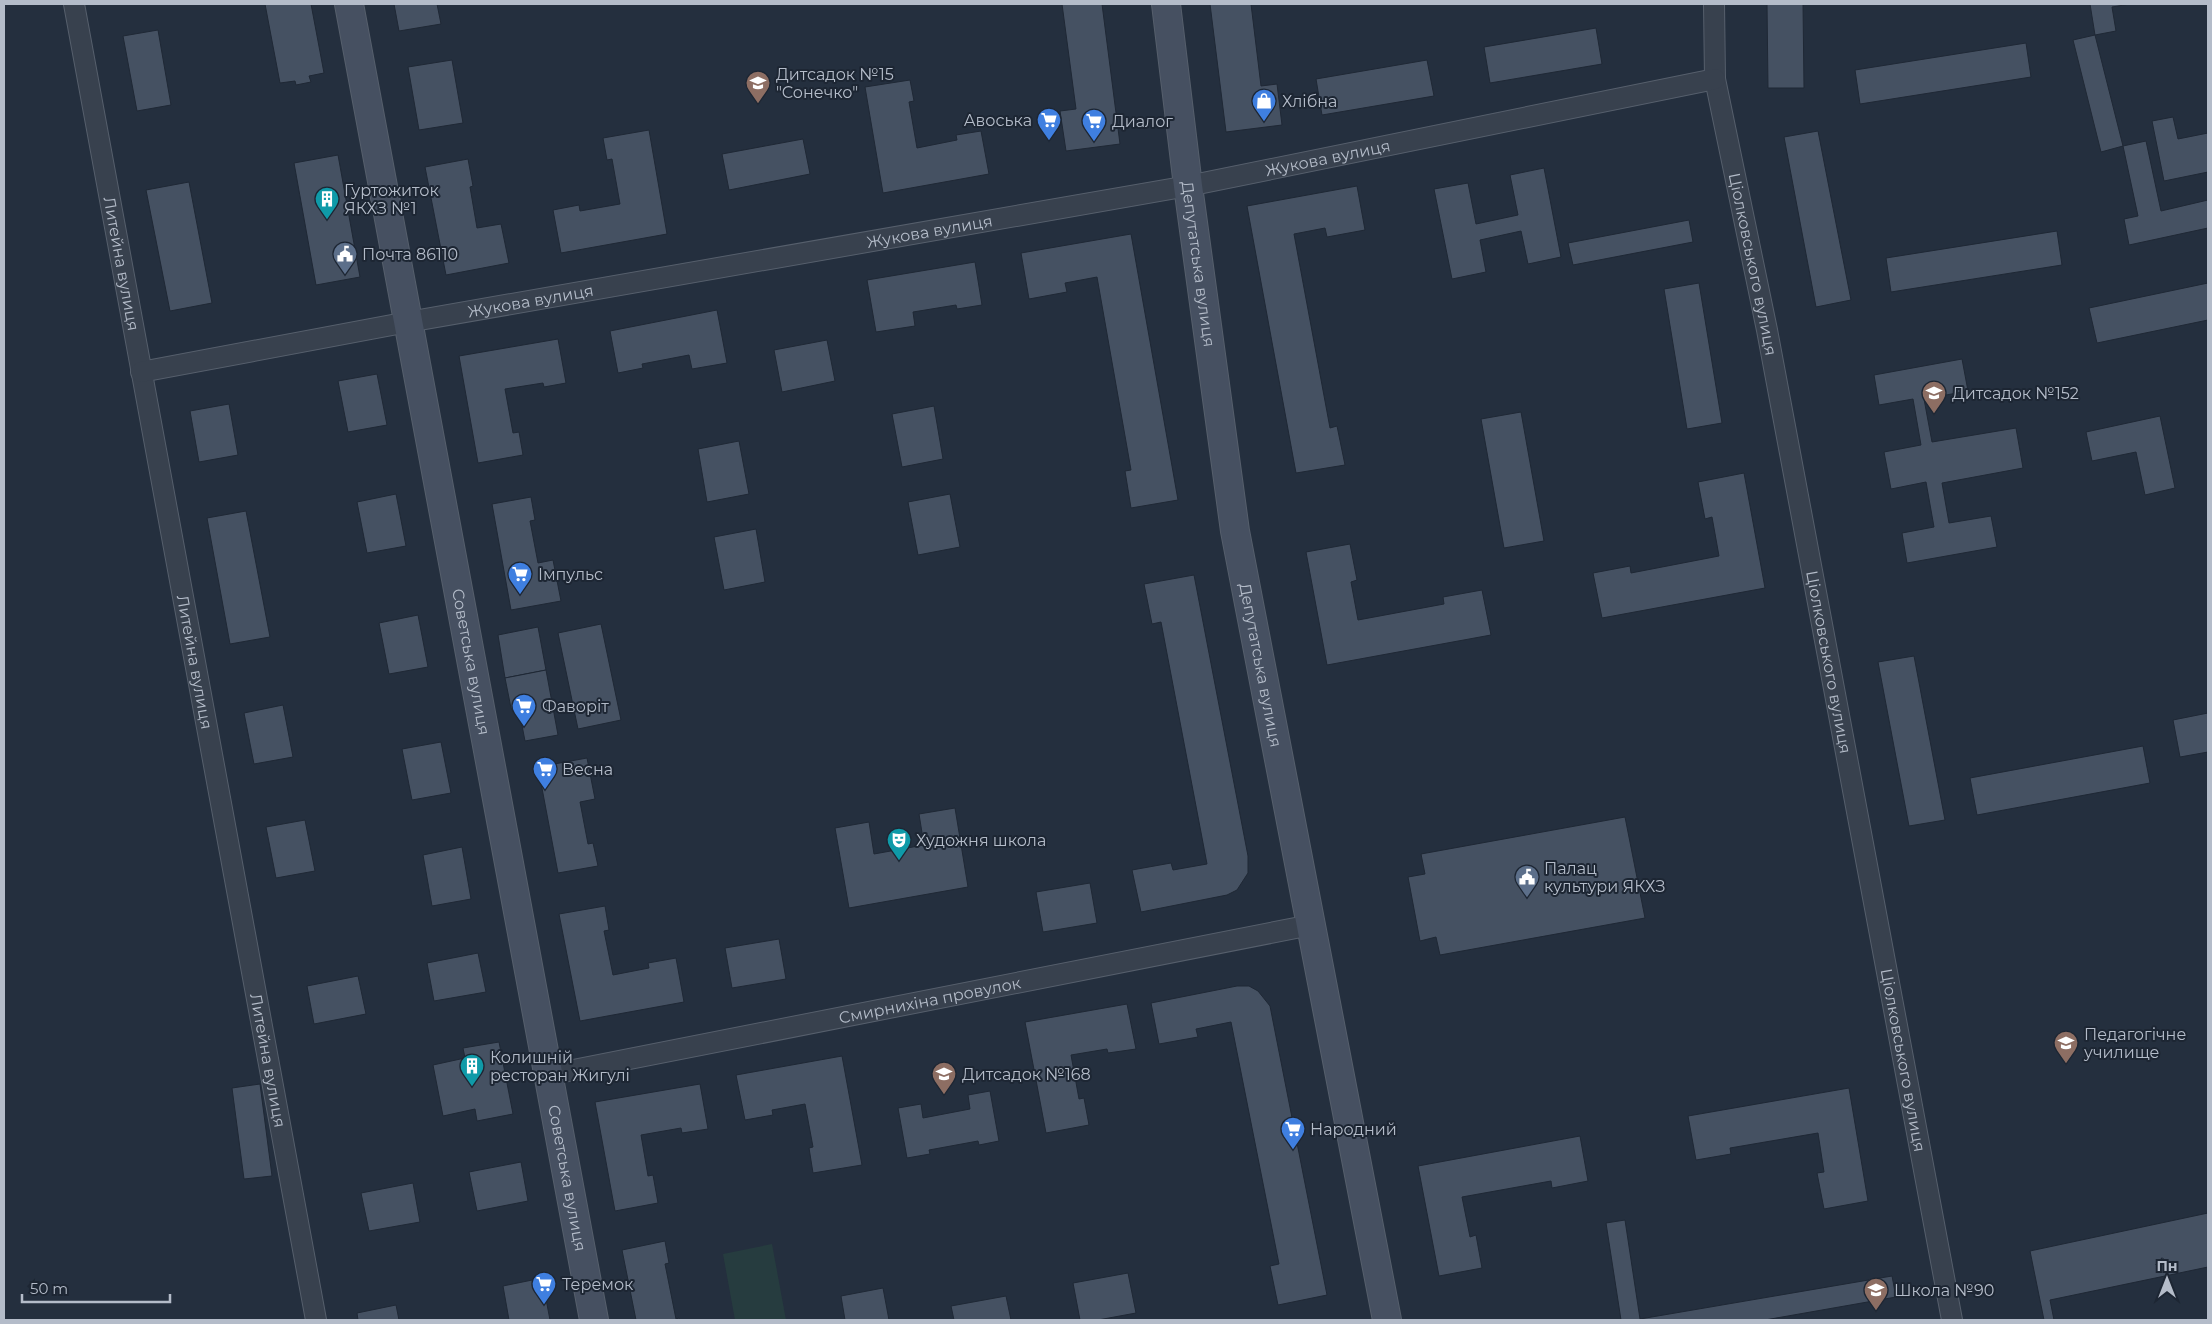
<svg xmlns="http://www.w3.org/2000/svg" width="2212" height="1324" font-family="Montserrat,sans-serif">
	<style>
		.green { fill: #263c3f }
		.building { fill: #455162; stroke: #1f2835 }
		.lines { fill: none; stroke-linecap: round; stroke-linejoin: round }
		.street-casing { stroke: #565f6c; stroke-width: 22 }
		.secondary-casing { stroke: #565f6c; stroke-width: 30 }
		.street { stroke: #38414e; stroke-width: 20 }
		.secondary { stroke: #465061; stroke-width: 28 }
		.labels { text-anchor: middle; stroke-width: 4; stroke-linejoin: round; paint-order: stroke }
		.poi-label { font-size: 16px; fill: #b4bcc9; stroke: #1d2633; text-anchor: start }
		.street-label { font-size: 16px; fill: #b4bcc9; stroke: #1d2633 }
	</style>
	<rect width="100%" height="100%" fill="#242f3e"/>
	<polygon class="green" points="772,1244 786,1320 735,1320 723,1254"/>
	<g class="building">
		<polygon points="265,4 311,4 324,73 309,76 311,82 296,85 295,81 280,83"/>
		<polygon points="394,4 437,4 441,24 399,31"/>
		<polygon points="1062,4 1102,4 1120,144 1066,151 1060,111 1076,109"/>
		<polygon points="1210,4 1251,4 1261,86 1277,84 1282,125 1226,132"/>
		<polygon points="1767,4 1803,4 1804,88 1768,88"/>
		<polygon points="2090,4 2130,4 2112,7 2116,31 2095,35"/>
		<polygon points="1596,28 1602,64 1490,83 1484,47"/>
		<polygon points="158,30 171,105 137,111 123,36"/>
		<polygon points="2095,35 2123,146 2101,152 2073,40"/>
		<polygon points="2026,43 2031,77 1860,104 1855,70"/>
		<polygon points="452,60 463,123 419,130 408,67"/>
		<polygon points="1427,60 1434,96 1322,115 1316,79"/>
		<polygon points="910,80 914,101 909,102 917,148 957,140 956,135 981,131 989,174 883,193 865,87"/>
		<polygon points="2173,117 2178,139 2208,133 2208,172 2164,181 2152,121"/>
		<polygon points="649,130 667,234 561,253 553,210 579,205 580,211 620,204 612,159 607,160 603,138"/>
		<polygon points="1818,131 1851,300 1816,307 1784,137"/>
		<polygon points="803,139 810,174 729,190 722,154"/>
		<polygon points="2146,141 2161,211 2208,200 2208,228 2129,245 2124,219 2138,216 2123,146"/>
		<polygon points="338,155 360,277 316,285 294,163"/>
		<polygon points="468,159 473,186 470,187 477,228 501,224 509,263 446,275 425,167"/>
		<polygon points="1544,168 1561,257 1528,264 1521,231 1480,240 1486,272 1452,279 1434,189 1468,183 1476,224 1518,215 1510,175"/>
		<polygon points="189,182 212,303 170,311 146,190"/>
		<polygon points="1357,186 1365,230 1327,237 1325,228 1294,234 1330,428 1337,426 1345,465 1296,473 1247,206"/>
		<polygon points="1689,220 1693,242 1573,265 1568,243"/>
		<polygon points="2057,231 2062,265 1891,292 1886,258"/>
		<polygon points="1131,234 1178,500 1131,508 1125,471 1131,470 1097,277 1065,283 1067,292 1029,299 1021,253"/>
		<polygon points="975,262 982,305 957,309 956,305 913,312 915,326 876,332 867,280"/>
		<polygon points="1699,283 1722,423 1687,429 1664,289"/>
		<polygon points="2208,283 2208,320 2097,343 2089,308"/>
		<polygon points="717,310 727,363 692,369 689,355 642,364 643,368 618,373 610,331"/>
		<polygon points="558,339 566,383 544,387 543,383 505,389 513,433 519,432 523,455 478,463 459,356"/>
		<polygon points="827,340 835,381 782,392 774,350"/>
		<polygon points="1962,359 1968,391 1924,399 1932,442 2016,428 2023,468 1942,483 1949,523 1991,516 1997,547 1907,563 1902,533 1934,527 1926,482 1891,489 1884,452 1921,445 1913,399 1879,405 1874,375"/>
		<polygon points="377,374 387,425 348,432 338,381"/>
		<polygon points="229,404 238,455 199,462 190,411"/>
		<polygon points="934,406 943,459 902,467 892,414"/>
		<polygon points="1521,412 1544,541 1504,548 1481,419"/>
		<polygon points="2160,416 2175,488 2145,495 2136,452 2092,461 2086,432"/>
		<polygon points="739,441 749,494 707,502 698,449"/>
		<polygon points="1744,473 1765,588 1602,618 1593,573 1630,566 1631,573 1719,556 1712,517 1705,519 1698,482"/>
		<polygon points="396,494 406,546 367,553 357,502"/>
		<polygon points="950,494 960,547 918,555 908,502"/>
		<polygon points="531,497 535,520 530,521 538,563 553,560 561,601 511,610 492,504"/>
		<polygon points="246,511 270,637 230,644 207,518"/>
		<polygon points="756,529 765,582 724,590 714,537"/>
		<polygon points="1350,544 1357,580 1351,582 1358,620 1444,604 1443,597 1482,590 1491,635 1327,665 1306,552"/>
		<polygon points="1194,575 1248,856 1248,873 1237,890 1227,895 1141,912 1132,870 1171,863 1173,870 1207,864 1161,622 1152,624 1144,584"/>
		<polygon points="418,615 428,667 389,674 379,623"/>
		<polygon points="601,624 621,720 578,729 558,633"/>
		<polygon points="538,627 546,670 505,678 498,635"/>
		<polygon points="1914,656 1945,820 1909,826 1878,662"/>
		<polygon points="546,670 558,735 525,741 520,715 514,713 511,708 505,678"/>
		<polygon points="283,705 293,757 254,764 244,713"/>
		<polygon points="2208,713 2208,752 2180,757 2173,720"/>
		<polygon points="441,742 451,793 412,800 402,749"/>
		<polygon points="2143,746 2150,783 1977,815 1970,778"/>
		<polygon points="587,758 595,799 580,802 588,844 593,843 598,866 558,873 538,767"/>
		<polygon points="955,808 968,887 849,908 835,828 869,822 874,854 924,845 919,814"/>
		<polygon points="1625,817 1645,918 1440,955 1436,937 1420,941 1408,877 1425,874 1421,854"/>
		<polygon points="305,820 315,871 276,878 266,827"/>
		<polygon points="462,847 471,899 432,906 423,855"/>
		<polygon points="1090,883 1097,923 1043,932 1036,892"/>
		<polygon points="605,906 609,930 604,931 613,975 649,968 648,963 676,958 684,1002 580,1021 559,914"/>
		<polygon points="779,939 786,979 732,988 725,948"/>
		<polygon points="478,953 486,992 434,1001 427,963"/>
		<polygon points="358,976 366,1014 314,1024 307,986"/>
		<polygon points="1237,986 1249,986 1258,991 1270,1006 1327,1295 1278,1305 1270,1266 1279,1264 1231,1022 1196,1029 1198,1037 1159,1044 1151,1003"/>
		<polygon points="1127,1004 1136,1049 1108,1053 1107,1049 1071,1055 1079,1099 1084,1098 1089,1125 1046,1133 1025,1022"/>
		<polygon points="499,1042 513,1114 477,1121 475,1109 443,1116 433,1065 465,1058 463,1048"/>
		<polygon points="842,1056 862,1165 813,1173 809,1148 813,1147 805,1104 772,1110 773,1115 745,1120 736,1075"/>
		<polygon points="260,1084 272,1176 244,1179 232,1088"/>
		<polygon points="700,1084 708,1129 682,1133 681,1128 641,1135 648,1176 653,1175 658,1203 615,1211 595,1102"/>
		<polygon points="1849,1088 1868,1201 1824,1209 1817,1173 1824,1172 1818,1133 1730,1148 1731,1154 1696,1160 1688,1116"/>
		<polygon points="990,1091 999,1141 979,1145 978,1141 929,1150 930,1154 907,1158 898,1108 921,1104 923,1118 970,1109 968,1095"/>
		<polygon points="1580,1136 1588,1181 1552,1188 1551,1181 1462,1197 1470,1237 1476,1235 1482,1268 1439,1276 1418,1166"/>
		<polygon points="521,1162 528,1201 477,1211 469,1172"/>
		<polygon points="413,1183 420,1222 369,1231 361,1193"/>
		<polygon points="2208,1213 2208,1267 2050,1300 2054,1320 2044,1320 2030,1251"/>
		<polygon points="1625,1220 1640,1319 1892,1276 1896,1297 1765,1320 1621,1320 1606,1223"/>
		<polygon points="665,1241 669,1263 665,1264 676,1319 679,1318 680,1320 636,1320 622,1250"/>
		<polygon points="1128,1273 1136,1313 1098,1320 1080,1320 1073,1283"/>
		<polygon points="542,1278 550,1320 509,1320 503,1286"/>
		<polygon points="883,1288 889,1320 845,1320 841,1296"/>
		<polygon points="1006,1296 1011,1320 954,1320 951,1306"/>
		<polygon points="396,1305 399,1320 358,1320 357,1313"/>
	</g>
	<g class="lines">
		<defs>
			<g id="street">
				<path id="s1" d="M74,4L316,1320"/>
				<path id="s2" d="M1714,4L1715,79L1767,330L1952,1320"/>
				<path id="s3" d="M141,372L408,322L1188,186L1715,79"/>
				<path id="s4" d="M548,1075L1311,925"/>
			</g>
			<g id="secondary">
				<path id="s5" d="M349,4L594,1320"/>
				<path id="s6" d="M1166,4L1188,186L1235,531L1387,1320"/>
			</g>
		</defs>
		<use href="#street" class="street-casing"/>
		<use href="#secondary" class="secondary-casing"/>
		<use href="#street" class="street"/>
		<use href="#secondary" class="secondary"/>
	</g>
	<defs>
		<symbol id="school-pin" viewBox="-11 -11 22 30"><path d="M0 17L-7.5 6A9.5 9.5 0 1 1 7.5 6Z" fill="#8d6e63" stroke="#1d2633"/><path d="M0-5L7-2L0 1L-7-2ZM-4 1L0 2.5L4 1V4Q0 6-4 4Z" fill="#fff"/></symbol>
		<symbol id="shop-pin" viewBox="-11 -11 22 30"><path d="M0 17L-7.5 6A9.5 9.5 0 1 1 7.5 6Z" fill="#3f7fe0" stroke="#1d2633"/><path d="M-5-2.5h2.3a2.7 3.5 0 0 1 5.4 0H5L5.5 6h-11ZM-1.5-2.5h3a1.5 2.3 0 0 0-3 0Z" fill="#fff"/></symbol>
		<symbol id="supermarket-pin" viewBox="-11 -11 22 30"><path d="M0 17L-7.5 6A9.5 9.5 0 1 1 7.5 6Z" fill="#3f7fe0" stroke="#1d2633"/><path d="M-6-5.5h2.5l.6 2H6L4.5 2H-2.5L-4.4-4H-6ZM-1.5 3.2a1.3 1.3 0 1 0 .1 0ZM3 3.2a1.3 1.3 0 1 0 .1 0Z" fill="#fff"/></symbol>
		<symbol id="building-pin" viewBox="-11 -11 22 30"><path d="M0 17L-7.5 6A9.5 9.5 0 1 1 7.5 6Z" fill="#0f9aa8" stroke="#1d2633"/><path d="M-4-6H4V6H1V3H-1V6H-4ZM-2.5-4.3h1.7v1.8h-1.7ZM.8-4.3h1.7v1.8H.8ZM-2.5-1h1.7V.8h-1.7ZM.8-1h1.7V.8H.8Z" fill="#fff"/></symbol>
		<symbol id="civic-pin" viewBox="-11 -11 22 30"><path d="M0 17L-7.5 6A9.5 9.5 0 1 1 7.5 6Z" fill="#5c6f8a" stroke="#1d2633"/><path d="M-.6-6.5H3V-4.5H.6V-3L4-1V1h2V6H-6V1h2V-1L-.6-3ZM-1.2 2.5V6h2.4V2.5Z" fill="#fff"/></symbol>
		<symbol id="theatre-pin" viewBox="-11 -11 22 30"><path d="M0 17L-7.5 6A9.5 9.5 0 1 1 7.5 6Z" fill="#0f9aa8" stroke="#1d2633"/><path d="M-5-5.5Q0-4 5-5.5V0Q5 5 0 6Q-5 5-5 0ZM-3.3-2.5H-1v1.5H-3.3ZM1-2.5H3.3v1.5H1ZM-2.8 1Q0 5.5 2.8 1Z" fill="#fff"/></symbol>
		<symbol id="university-pin" viewBox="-11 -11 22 30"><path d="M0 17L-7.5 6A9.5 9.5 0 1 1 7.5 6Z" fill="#8d6e63" stroke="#1d2633"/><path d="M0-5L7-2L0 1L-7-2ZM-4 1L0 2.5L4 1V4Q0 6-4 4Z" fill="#fff"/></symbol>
	</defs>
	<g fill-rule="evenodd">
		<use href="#school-pin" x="744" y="69" width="28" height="38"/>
		<use href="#shop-pin" x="1250" y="87" width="28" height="38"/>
		<use href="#supermarket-pin" x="1035" y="106" width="28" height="38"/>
		<use href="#supermarket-pin" x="1080" y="107" width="28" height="38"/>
		<use href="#building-pin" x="313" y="185" width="28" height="38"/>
		<use href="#civic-pin" x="331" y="240" width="28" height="38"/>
		<use href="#school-pin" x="1920" y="379" width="28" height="38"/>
		<use href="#supermarket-pin" x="506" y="560" width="28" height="38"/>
		<use href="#supermarket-pin" x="510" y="692" width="28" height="38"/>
		<use href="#supermarket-pin" x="531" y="755" width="28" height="38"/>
		<use href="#theatre-pin" x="885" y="826" width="28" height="38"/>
		<use href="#civic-pin" x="1513" y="863" width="28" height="38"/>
		<use href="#university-pin" x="2052" y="1029" width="28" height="38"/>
		<use href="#building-pin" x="458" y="1052" width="28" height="38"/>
		<use href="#school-pin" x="930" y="1060" width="28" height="38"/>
		<use href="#supermarket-pin" x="1279" y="1115" width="28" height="38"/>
		<use href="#supermarket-pin" x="530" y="1270" width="28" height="38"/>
		<use href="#school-pin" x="1862" y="1276" width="28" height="38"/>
	</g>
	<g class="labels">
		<g class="poi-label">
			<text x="776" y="80">Дитсадок №15<tspan x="776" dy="18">"Сонечко"</tspan></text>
			<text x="1282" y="107">Хлібна</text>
			<text x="1032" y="126" text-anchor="end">Авоська</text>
			<text x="1112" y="127">Диалог</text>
			<text x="344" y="196">Гуртожиток<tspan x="344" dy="18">ЯКХЗ №1</tspan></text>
			<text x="362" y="260">Почта 86110</text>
			<text x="1952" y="399">Дитсадок №152</text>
			<text x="538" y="580">Імпульс</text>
			<text x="542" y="712">Фаворіт</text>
			<text x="562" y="775">Весна</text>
			<text x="916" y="846">Художня школа</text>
			<text x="1544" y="874">Палац<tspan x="1544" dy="18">культури ЯКХЗ</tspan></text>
			<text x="2084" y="1040">Педагогічне<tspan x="2084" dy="18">училище</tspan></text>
			<text x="490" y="1063">Колишній<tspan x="490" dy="18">ресторан Жигулі</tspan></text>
			<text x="962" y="1080">Дитсадок №168</text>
			<text x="1310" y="1135">Народний</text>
			<text x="562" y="1290">Теремок</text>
			<text x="1894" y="1296">Школа №90</text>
		</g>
		<g class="street-label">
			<text dy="6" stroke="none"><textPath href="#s3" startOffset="1206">Жукова вулиця</textPath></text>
			<text dy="6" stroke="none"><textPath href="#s3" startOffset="801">Жукова вулиця</textPath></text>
			<text dy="6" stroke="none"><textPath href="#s1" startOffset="264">Литейна вулиця</textPath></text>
			<text dy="6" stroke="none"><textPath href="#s6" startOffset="262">Депутатська вулиця</textPath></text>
			<text dy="6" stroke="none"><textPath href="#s2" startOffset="264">Ціолковського вулиця</textPath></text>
			<text dy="6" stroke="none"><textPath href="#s3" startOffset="396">Жукова вулиця</textPath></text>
			<text dy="6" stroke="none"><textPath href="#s1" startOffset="669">Литейна вулиця</textPath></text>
			<text dy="6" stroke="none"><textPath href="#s5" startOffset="669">Советська вулиця</textPath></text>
			<text dy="6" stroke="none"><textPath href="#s2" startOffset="669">Ціолковського вулиця</textPath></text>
			<text dy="6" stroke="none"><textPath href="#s6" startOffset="668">Депутатська вулиця</textPath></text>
			<text dy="6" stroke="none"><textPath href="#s4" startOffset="389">Смирнихіна провулок</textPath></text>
			<text dy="6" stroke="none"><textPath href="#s1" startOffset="1074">Литейна вулиця</textPath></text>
			<text dy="6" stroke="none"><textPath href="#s2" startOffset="1074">Ціолковського вулиця</textPath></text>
			<text dy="6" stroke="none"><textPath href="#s5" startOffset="1194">Советська вулиця</textPath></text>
		</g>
	</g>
	<rect width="2212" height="1324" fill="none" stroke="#b4bcc9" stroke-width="10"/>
	<g transform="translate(2167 1279)" stroke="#1d2633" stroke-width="4" paint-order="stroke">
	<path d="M0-4L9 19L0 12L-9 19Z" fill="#b4bcc9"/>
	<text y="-8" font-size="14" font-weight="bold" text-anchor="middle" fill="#b4bcc9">Пн</text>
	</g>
	<path d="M22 1294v8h148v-8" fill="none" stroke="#b4bcc9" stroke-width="2.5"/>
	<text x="30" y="1294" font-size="15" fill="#b4bcc9" stroke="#1d2633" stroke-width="4" paint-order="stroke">50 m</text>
</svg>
